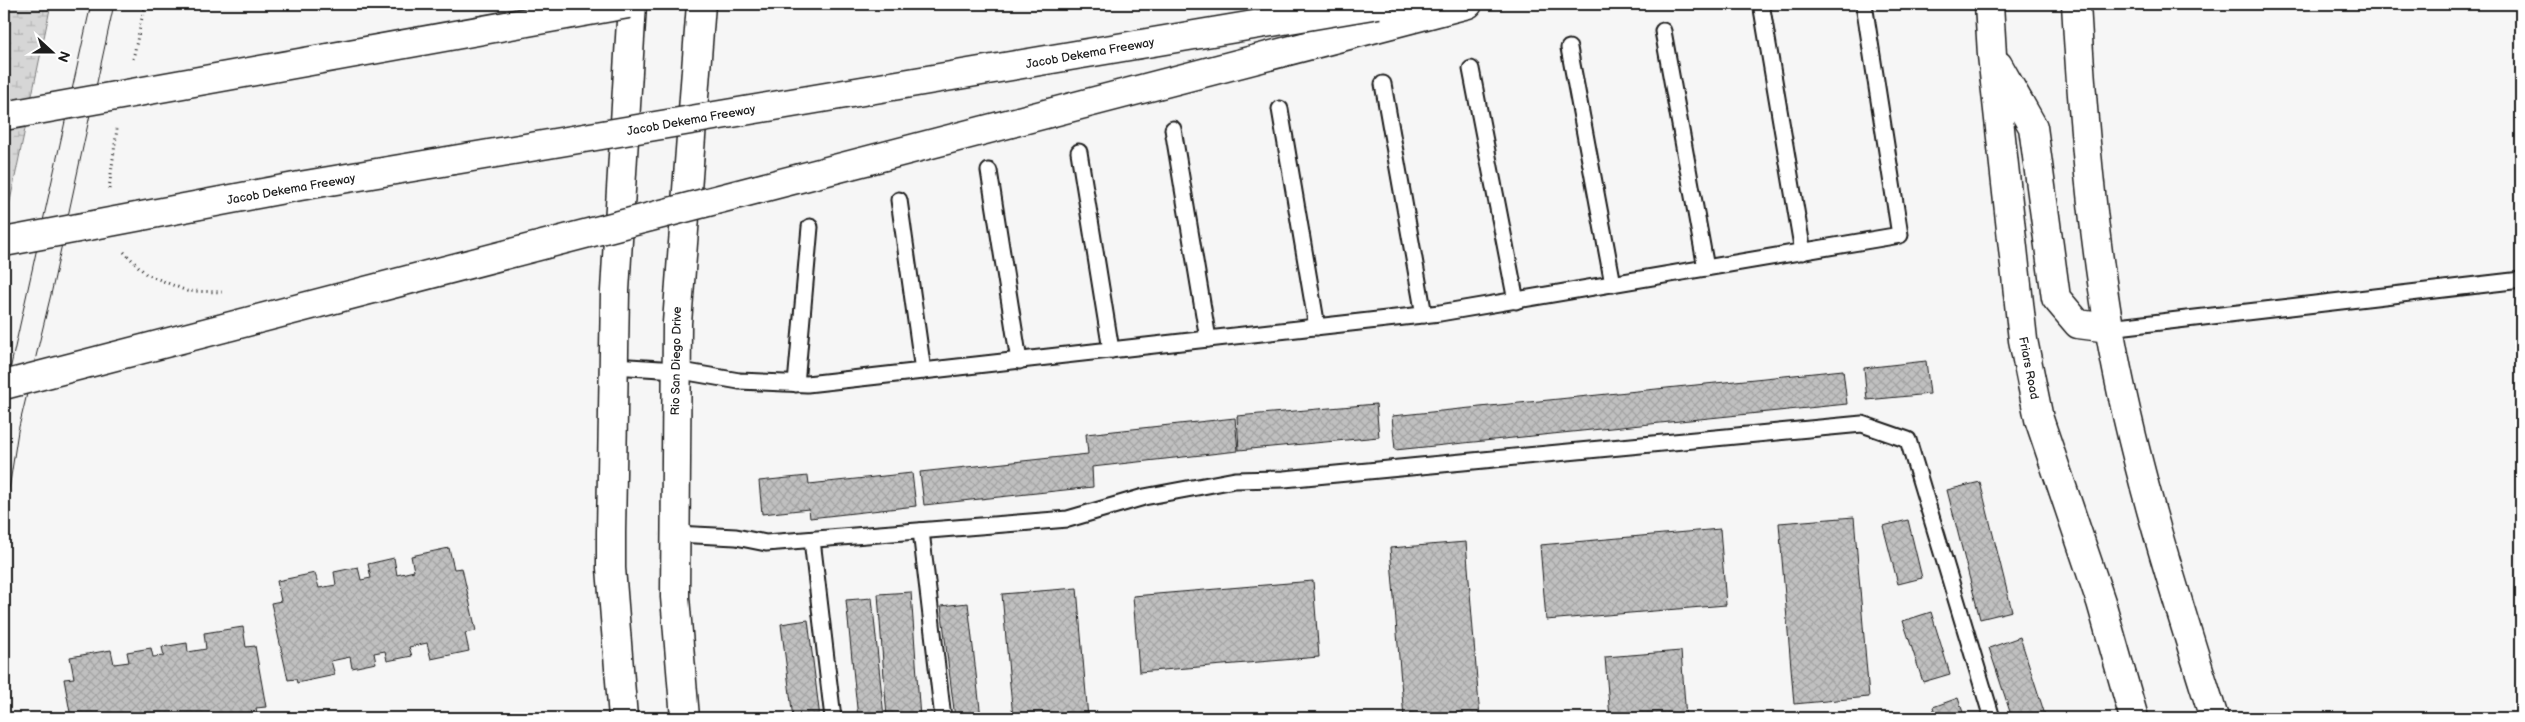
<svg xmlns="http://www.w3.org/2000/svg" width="2525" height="722" font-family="'Balsamiq Sans',sans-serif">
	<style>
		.wetland { fill: url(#wetland-marsh); stroke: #797979 }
		.building { fill: url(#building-cross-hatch); stroke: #1c1c1c }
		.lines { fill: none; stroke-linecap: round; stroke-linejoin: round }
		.service-casing { stroke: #1c1c1c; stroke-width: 19 }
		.secondary-casing { stroke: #1c1c1c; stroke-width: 31 }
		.trunk-casing { stroke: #1c1c1c; stroke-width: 31 }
		.motorway-casing { stroke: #1c1c1c; stroke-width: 31 }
		.path { stroke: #1c1c1c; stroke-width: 3; stroke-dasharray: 1 4; stroke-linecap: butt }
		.service { stroke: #fff; stroke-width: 15 }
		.secondary { stroke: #fff; stroke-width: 28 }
		.trunk { stroke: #fff; stroke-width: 28 }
		.motorway { stroke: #fff; stroke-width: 28 }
		.tram { stroke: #1c1c1c; stroke-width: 1 }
		.motorway-bridge-casing { stroke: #1c1c1c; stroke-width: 31; stroke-linecap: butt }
		.motorway-bridge { stroke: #fff; stroke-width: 28 }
		.labels { text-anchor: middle; stroke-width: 4; stroke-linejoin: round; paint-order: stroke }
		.street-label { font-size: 12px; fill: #1c1c1c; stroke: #fff }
	</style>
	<defs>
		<pattern id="wetland-marsh" width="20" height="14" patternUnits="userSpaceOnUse" patternTransform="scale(1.25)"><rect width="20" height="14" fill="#d6d6d6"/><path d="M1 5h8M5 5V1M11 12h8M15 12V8" fill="none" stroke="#b7b7b7"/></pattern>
		<pattern id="building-cross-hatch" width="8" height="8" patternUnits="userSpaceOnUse" patternTransform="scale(1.25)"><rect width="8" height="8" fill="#c0c0c0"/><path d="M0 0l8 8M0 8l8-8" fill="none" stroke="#a4a4a4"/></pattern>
	</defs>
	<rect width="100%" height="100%" fill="#f6f6f6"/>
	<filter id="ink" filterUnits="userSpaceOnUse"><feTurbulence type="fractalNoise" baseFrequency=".02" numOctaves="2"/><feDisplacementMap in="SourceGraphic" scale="10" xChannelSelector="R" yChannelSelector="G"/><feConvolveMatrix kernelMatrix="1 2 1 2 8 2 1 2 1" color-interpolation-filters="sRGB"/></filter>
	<g filter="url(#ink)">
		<polygon class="wetland" points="4,4 51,4 4,230"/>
		<g class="building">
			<polygon points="1926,361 1930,394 1867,400 1864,368"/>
			<polygon points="1843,370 1847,404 1395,450 1392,416"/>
			<polygon points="1376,404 1379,437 1239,450 1237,416"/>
			<polygon points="1235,418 1238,451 1092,467 1093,487 924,505 920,472 1088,454 1086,434"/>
			<polygon points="912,473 916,506 810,518 809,509 762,514 759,481 808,476 809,484"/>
			<polygon points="1980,482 2012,611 1980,619 1947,490"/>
			<polygon points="1854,517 1869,697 1794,704 1779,523"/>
			<polygon points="1908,520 1922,578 1898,584 1883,526"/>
			<polygon points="1720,529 1726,605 1546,620 1540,545"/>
			<polygon points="1466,542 1480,718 1404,718 1390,548"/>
			<polygon points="449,548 454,569 462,568 476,631 465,633 469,651 431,659 427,643 409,647 412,656 387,661 385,651 374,653 376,663 352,668 350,657 331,661 335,675 297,683 296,679 288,680 271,603 281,601 277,581 315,573 319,588 336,585 334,572 358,567 361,580 371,578 368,564 394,558 397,575 414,571 411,556"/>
			<polygon points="1313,581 1319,657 1139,672 1133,596"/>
			<polygon points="1077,588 1088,718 1013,718 1002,594"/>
			<polygon points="911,592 920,718 887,718 878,594"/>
			<polygon points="872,598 884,717 858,718 846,600"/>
			<polygon points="968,603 981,718 955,718 941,606"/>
			<polygon points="1931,612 1950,674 1923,682 1903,621"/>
			<polygon points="808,620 820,718 793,718 781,624"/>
			<polygon points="243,627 246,647 255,646 266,707 256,708 258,718 71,718 64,679 74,678 70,657 111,650 114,664 129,662 127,652 151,648 153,657 164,656 162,647 187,643 188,652 206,649 204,633"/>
			<polygon points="2020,637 2046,718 2012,718 1989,648"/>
			<polygon points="1681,651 1686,718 1610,718 1605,657"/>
			<polygon points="1958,698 1965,718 1937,718 1933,707"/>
		</g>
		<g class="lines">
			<defs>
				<g id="service">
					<polyline points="1762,9 1803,252"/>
					<polyline points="1663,31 1706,268"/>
					<polyline points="1569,48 1613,284"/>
					<polyline points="1471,69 1516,301"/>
					<polyline points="1383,84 1424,315"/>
					<polyline points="1280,109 1317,327"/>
					<polyline points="1173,129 1208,339"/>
					<polyline points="1079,152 1111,350"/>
					<polyline points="989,171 1019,361"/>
					<polyline points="899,200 923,371"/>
					<polyline points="2109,328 2521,280"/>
					<polyline points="614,366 676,370 739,381 807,384 1440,313 1900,235 1864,4"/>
					<polyline points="796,384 810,227"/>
					<polyline points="921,531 943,718"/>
					<polyline points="675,534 736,537 766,543 1068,519 1144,497 1235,480 1284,479 1862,424 1908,440 1992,718"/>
					<polyline points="812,540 833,718"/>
				</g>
				<g id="secondary">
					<polyline points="623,718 611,568 611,533 615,291 632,4"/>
					<polyline points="685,718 675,597 677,323 701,4"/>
				</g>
				<g id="trunk">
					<polyline points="1989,4 1992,55 2023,340 2039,419 2101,602 2134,718"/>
					<path d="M2076,4C2082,112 2091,220 2109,327C2132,460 2174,590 2214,718"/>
					<polyline points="1998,65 2033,127 2056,298 2078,324 2109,328"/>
				</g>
				<polyline id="motorway" points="758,189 1468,4"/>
			</defs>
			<use href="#service" class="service-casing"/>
			<use href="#secondary" class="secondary-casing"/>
			<use href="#trunk" class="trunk-casing"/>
			<use href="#motorway" class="motorway-casing"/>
			<g class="path">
				<polyline points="133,59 145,4"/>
				<polyline points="109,189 117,129"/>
				<polyline points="124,252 146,274 187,291 222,292"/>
			</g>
			<use href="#service" class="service"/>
			<use href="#secondary" class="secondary"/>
			<use href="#trunk" class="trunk"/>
			<use href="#motorway" class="motorway"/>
			<g class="tram">
				<polyline points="4,397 91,4"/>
				<polyline points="4,522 18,431 52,290 114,4"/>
			</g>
			<defs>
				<g id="motorway-bridge">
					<polyline points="4,116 628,4"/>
					<polyline points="4,242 300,186 1378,4"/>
					<polyline points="4,385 758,189"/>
				</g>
			</defs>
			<use href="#motorway-bridge" class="motorway-bridge-casing"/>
			<use href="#motorway-bridge" class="motorway-bridge"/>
		</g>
	</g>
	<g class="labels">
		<g class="street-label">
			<text transform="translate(1090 53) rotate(-10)" y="4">Jacob Dekema Freeway</text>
			<text transform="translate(691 120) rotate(-10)" y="4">Jacob Dekema Freeway</text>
			<text transform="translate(291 189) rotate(-10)" y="4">Jacob Dekema Freeway</text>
			<text transform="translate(676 361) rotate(-89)" y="4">Rio San Diego Drive</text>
			<text transform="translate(2029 368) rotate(79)" y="4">Friars Road</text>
		</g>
	</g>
	<rect width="2525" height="722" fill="none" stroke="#fff" stroke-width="20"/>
	<rect x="10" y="10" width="2505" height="702" fill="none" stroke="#1c1c1c" stroke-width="2" filter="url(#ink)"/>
	<g transform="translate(52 52) rotate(111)" stroke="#ffffff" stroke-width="4" paint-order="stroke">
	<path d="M0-4L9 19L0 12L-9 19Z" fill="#1c1c1c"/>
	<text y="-8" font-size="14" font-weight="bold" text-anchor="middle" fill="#1c1c1c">N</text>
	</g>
</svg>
